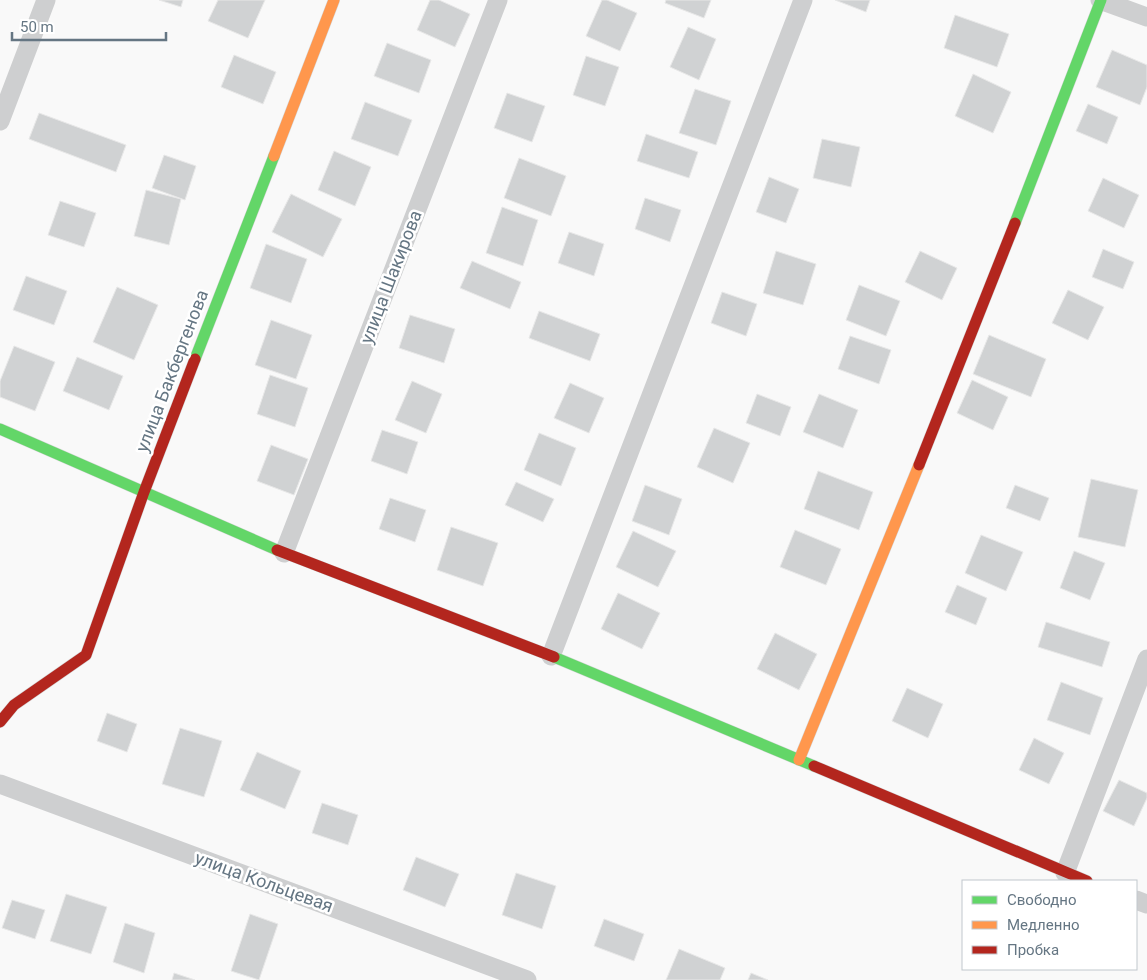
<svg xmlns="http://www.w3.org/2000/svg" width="1147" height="980" font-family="Roboto,sans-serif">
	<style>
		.building { fill: #d0d2d3; stroke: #e8e8e8 }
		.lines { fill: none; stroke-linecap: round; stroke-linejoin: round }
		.fast-casing { stroke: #d5d6d7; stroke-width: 12 }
		.slow-casing { stroke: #d5d6d7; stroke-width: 12 }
		.jam-casing { stroke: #d5d6d7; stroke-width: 12 }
		.street { stroke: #cecfd0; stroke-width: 19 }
		.fast { stroke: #63d668; stroke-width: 11 }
		.slow { stroke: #ff974d; stroke-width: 11 }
		.jam { stroke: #b3261e; stroke-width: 11 }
		.labels { text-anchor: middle; stroke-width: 5; stroke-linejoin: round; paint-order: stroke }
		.street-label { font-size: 18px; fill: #657683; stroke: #fff }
	</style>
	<rect width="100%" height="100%" fill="#f9f9f9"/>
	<g class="building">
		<polygon points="159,0 183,0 181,7"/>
		<polygon points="218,0 265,0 248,38 208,21"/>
		<polygon points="430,0 439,0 470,14 455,47 417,30"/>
		<polygon points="602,0 607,0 637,13 620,51 586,36"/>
		<polygon points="666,0 711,0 704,18 665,3"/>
		<polygon points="835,0 870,0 866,12"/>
		<polygon points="955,15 1009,34 997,67 944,48"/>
		<polygon points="688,27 716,39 699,80 670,67"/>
		<polygon points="387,43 431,60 419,93 374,76"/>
		<polygon points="1112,50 1147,65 1147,87 1140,105 1096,87"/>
		<polygon points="234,55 276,72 263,104 221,87"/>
		<polygon points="586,56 619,67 605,106 573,95"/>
		<polygon points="973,74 1011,92 993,133 955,116"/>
		<polygon points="695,89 731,101 716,145 679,133"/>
		<polygon points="507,93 545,106 532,142 494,128"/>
		<polygon points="365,102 412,120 398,156 351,139"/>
		<polygon points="1088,104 1118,117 1107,144 1076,131"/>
		<polygon points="39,113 126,145 116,172 29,139"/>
		<polygon points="646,134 698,152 689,178 637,161"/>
		<polygon points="822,139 860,147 851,187 813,178"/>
		<polygon points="334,151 371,167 355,206 318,190"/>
		<polygon points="164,155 196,166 185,200 152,188"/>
		<polygon points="519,158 566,176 551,216 504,198"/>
		<polygon points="769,177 799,189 786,223 756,212"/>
		<polygon points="1103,178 1139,195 1124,228 1088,211"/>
		<polygon points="146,190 181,199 169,245 134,236"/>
		<polygon points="291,194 342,219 323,257 272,232"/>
		<polygon points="645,198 681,210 670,242 635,229"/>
		<polygon points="60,201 96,213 84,247 48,235"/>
		<polygon points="502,207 538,220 523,266 486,253"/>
		<polygon points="569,232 604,244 594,276 558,263"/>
		<polygon points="266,244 307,259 291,303 250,288"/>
		<polygon points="1103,249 1134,262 1123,289 1092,277"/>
		<polygon points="776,251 816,264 803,305 763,293"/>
		<polygon points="920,251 957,268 942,300 905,282"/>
		<polygon points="472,261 521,282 510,309 460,288"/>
		<polygon points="26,276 67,291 54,325 13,310"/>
		<polygon points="859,285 900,301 886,336 846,320"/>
		<polygon points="117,287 158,305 134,360 93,342"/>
		<polygon points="1068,290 1104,307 1088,340 1052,323"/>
		<polygon points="722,292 757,304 746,336 711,323"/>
		<polygon points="539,311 600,334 590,361 529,338"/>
		<polygon points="410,315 455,329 444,363 399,348"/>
		<polygon points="271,320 312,335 296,379 255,365"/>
		<polygon points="989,335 1046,359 1031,397 973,374"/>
		<polygon points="850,336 891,350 879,384 838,369"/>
		<polygon points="14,346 55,362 35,411 0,397 0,381"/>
		<polygon points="77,357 123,376 109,410 63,391"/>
		<polygon points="270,375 308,388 295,427 257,414"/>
		<polygon points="972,380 1008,397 993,430 957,413"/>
		<polygon points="412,381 442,394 426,433 395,420"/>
		<polygon points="570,383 604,398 589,433 554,418"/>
		<polygon points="757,394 791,407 780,436 746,423"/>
		<polygon points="819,394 858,410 843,448 803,432"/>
		<polygon points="714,428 750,443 733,483 697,467"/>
		<polygon points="382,430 418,442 407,474 371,461"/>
		<polygon points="539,433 576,448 561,486 524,470"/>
		<polygon points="271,445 308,459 294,495 257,481"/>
		<polygon points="818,471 873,492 859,530 804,509"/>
		<polygon points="1091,479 1138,490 1125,547 1078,537"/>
		<polygon points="516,482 554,499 543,522 505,505"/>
		<polygon points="645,485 682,499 669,535 632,521"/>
		<polygon points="1015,485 1049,498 1040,521 1006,508"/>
		<polygon points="390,498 426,510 415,542 379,529"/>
		<polygon points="451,527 498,543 483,586 437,570"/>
		<polygon points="795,530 841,549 826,585 780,567"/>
		<polygon points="633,531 676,551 658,587 616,567"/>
		<polygon points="981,535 1023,552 1006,591 965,573"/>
		<polygon points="1074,551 1105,563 1090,600 1060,588"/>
		<polygon points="957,585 987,598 976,625 945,612"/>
		<polygon points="618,593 660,613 642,649 601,629"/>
		<polygon points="1046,622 1110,642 1102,667 1038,647"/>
		<polygon points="775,633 817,654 799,690 757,669"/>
		<polygon points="1061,682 1103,698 1090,735 1047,720"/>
		<polygon points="907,688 943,704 928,738 892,721"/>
		<polygon points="107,713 137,724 127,752 97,741"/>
		<polygon points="180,728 222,741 204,797 162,784"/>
		<polygon points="1034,738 1064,753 1049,784 1019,770"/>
		<polygon points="257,752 301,771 285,809 240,790"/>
		<polygon points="1119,780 1147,793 1147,798 1134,826 1103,811"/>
		<polygon points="322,803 358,815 348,845 312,833"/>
		<polygon points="416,857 459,874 445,907 403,890"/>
		<polygon points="516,873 556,886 542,929 502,915"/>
		<polygon points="66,894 107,907 91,954 50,941"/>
		<polygon points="12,900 45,910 35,939 2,928"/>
		<polygon points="250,914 278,924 259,980 231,971"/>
		<polygon points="604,919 644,934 634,961 594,946"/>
		<polygon points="125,923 155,933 144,973 113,962"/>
		<polygon points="679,949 725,968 720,980 666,980"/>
		<polygon points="174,973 195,980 172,980"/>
		<polygon points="751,973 768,980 748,980"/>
	</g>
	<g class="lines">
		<defs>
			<g id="fast">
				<polyline points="1015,223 1101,0"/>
				<polyline points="195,359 274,156"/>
				<polyline points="0,429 277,550"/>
				<polyline points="554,657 814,766"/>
			</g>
			<g id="slow">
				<polyline points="274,156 334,0"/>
				<polyline points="799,760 919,465"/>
			</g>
			<g id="jam">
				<polyline points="919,465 1015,223"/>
				<polyline points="277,550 554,657"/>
				<polyline points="0,722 14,705 86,655 144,492 195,359"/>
				<polyline points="814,766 1087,881"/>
			</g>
		</defs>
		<use href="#fast" class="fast-casing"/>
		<use href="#slow" class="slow-casing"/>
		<use href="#jam" class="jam-casing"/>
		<g class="street">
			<polyline points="1100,0 1147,17"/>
			<polyline points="0,121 46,0"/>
			<polyline points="284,553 498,0"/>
			<polyline points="551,656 803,0"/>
			<polyline points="0,784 527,980"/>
			<polyline points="1065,873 1147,659"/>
			<polyline points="1136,900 1147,904"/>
		</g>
		<use href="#fast" class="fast"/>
		<use href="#slow" class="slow"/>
		<use href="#jam" class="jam"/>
	</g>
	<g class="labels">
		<g class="street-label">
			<text transform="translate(391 277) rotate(-69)" y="6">улица Шакирова</text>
			<text transform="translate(172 371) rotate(-69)" y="6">улица Бакбергенова</text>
			<text transform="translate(264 882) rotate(20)" y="6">улица Кольцевая</text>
		</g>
	</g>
	<rect x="962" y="880" width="175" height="90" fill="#ffffff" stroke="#c1c8cd"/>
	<rect x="972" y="896" width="25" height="8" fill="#63d668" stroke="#c1c8cd"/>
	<text x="1007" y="905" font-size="15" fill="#657683">Свободно</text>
	<rect x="972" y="921" width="25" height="8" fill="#ff974d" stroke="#c1c8cd"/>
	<text x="1007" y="930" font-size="15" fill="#657683">Медленно</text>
	<rect x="972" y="946" width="25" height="8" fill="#b3261e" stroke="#c1c8cd"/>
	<text x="1007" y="955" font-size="15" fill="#657683">Пробка</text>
	<path d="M12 32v8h154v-8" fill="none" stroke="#657683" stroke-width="2.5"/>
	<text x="20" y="32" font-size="15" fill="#657683" stroke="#ffffff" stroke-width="4" paint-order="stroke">50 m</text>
</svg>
